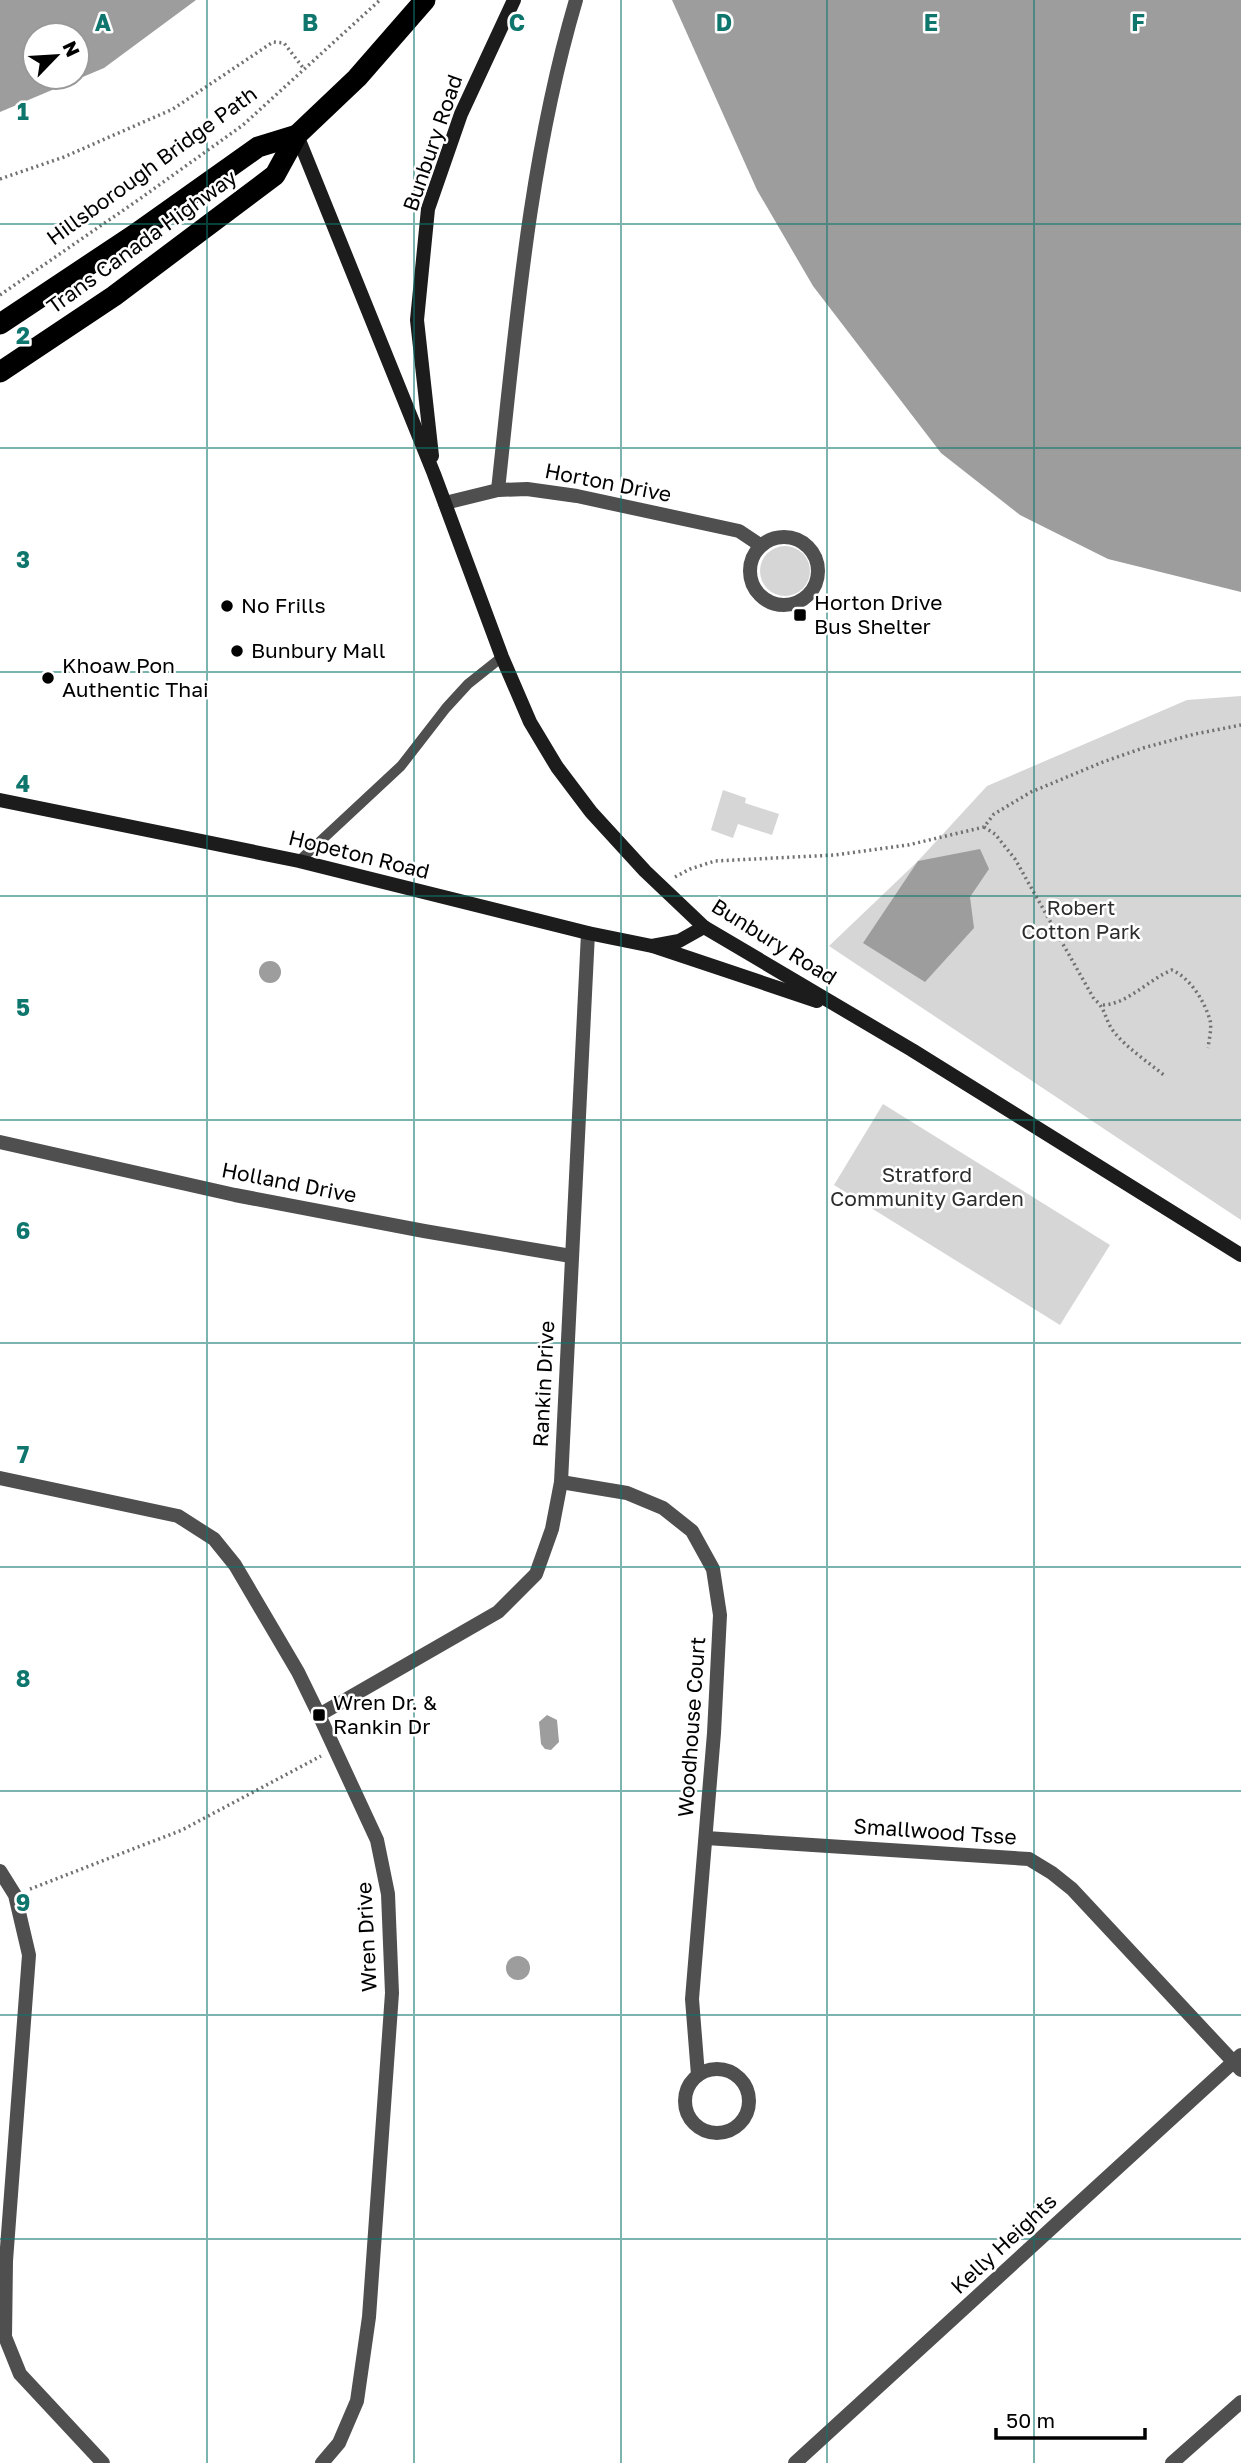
<svg xmlns="http://www.w3.org/2000/svg" width="1241" height="2463" font-family="'Golos Text',sans-serif">
	<style>
		.green { fill: #d6d6d6 }
		.water { fill: #9d9d9d; fill-rule: evenodd }
		.lines { fill: none; stroke-linecap: round; stroke-linejoin: round }
		.path { stroke: #717171; stroke-width: 3.5; stroke-dasharray: 2 3.5; stroke-linecap: butt }
		.lane { stroke: #4f4f4f; stroke-width: 10 }
		.street { stroke: #4f4f4f; stroke-width: 14 }
		.secondary { stroke: #1c1c1c; stroke-width: 14 }
		.highway { stroke: #000; stroke-width: 21 }
		.grid { fill: none; stroke: #0f766e; stroke-width: 2; stroke-opacity: 0.55 }
		.poi-dot { fill: #000; stroke: #fff; stroke-width: 2.5 }
		.labels { text-anchor: middle; stroke-width: 5; stroke-linejoin: round; paint-order: stroke }
		.street-label { font-size: 21px; fill: #000; stroke: #fff }
		.poi-label { font-size: 21px; fill: #000; stroke: #fff; text-anchor: start }
		.park-label { font-size: 21px; fill: #2d2d2d; stroke: #fff }
		.grid-label { font-size: 23px; text-anchor: middle; font-weight: bold; fill: #0f766e; stroke: #fff; stroke-width: 5; stroke-linejoin: round; paint-order: stroke }
	</style>
	<rect width="100%" height="100%" fill="#fff"/>
	<g class="green">
		<circle cx="785" cy="571" r="25"/>
		<polygon points="1241,696 1241,1220 829,946 918,861 987,786 1187,700"/>
		<polygon points="723,790 746,798 745,803 779,814 772,835 738,824 733,838 711,830"/>
		<polygon points="883,1104 1110,1245 1060,1325 834,1185"/>
	</g>
	<g class="water">
		<path d="M0,0H196L104,68L0,112ZM35,35H77V77H35Z"/>
		<polygon points="672,0 1241,0 1241,592 1108,559 1020,515 941,453 813,286 757,190"/>
		<polygon points="980,849 989,869 970,897 974,928 925,982 863,943 918,861"/>
		<circle cx="270" cy="972" r="11"/>
		<polygon points="547,1715 557,1720 559,1742 551,1750 545,1749 541,1744 539,1722"/>
		<circle cx="518" cy="1968" r="12"/>
	</g>
	<g class="lines">
		<g class="path">
			<polyline points="0,179 64,157 173,109 273,42 284,43 304,69"/>
			<polyline points="0,295 141,198 243,125 380,0"/>
			<polyline points="800,615 803,600"/>
			<path d="M984,827L995,834L1015,859L1094,999C1106,1008 1105,1021 1114,1032C1128,1049 1148,1062 1165,1076"/>
			<polyline points="675,877 690,869 715,861 835,855 908,845 984,827 994,814 1031,792 1103,762 1143,748 1195,734 1241,725"/>
			<path d="M1103,1005C1128,1004 1149,979 1172,970C1190,978 1204,1000 1210,1020C1212,1028 1209,1040 1208,1048"/>
			<polyline points="30,1889 182,1830 321,1756"/>
		</g>
		<polyline class="lane" points="299,861 401,766 446,708 468,684 502,657"/>
		<g class="street">
			<path d="M498,490C516,325 529,159 576,0"/>
			<polyline points="445,503 498,490 527,489 577,496 739,531 760,545"/>
			<circle cx="784" cy="571" r="34"/>
			<polyline points="0,1142 235,1195 424,1231 571,1256"/>
			<polyline points="0,1478 178,1516 214,1539 235,1565 298,1672 319,1715 377,1840 388,1894 392,1993 369,2317 357,2401 339,2443 322,2463"/>
			<polyline points="561,1482 627,1493 663,1508 692,1531 713,1569 720,1615 714,1733 692,1999 698,2075"/>
			<polyline points="319,1715 498,1612 536,1574 552,1529 561,1482 588,933"/>
			<polyline points="706,1838 1029,1859 1052,1873 1072,1889 1241,2070"/>
			<polyline points="0,1871 15,1895 29,1955 6,2261 5,2337 20,2374 103,2463"/>
			<circle cx="717" cy="2101" r="32"/>
			<polyline points="795,2463 1241,2055"/>
			<polyline points="1172,2463 1241,2402"/>
		</g>
		<g class="secondary">
			<polyline points="297,135 434,474 502,657 530,722 557,767 591,812 645,871 704,927 912,1050 1241,1255"/>
			<polyline points="432,456 417,320 428,209 461,114 514,0"/>
			<polyline points="0,800 299,861 588,933 652,946 679,941 704,927"/>
			<polyline points="653,946 817,1001"/>
		</g>
		<g class="highway">
			<polyline points="0,324 134,235 258,147 297,135"/>
			<polyline points="0,372 114,296 275,175 297,135 357,78 425,0"/>
		</g>
	</g>
	<path class="grid" d="M207,0V2463M414,0V2463M621,0V2463M827,0V2463M1034,0V2463M0,224H1241M0,448H1241M0,672H1241M0,896H1241M0,1120H1241M0,1343H1241M0,1567H1241M0,1791H1241M0,2015H1241M0,2239H1241"/>
	<g class="poi-dot">
		<circle cx="227" cy="606" r="7"/>
		<rect x="793" y="608" width="14" height="14" rx="3.5"/>
		<circle cx="237" cy="651" r="7"/>
		<circle cx="48" cy="678" r="7"/>
		<rect x="312" y="1708" width="14" height="14" rx="3.5"/>
	</g>
	<g class="labels">
		<g class="street-label">
			<text transform="translate(433 143) rotate(-71)" y="7">Bunbury Road</text>
			<text transform="translate(152 166) rotate(-36)" y="7">Hillsborough Bridge Path</text>
			<text transform="translate(142 242) rotate(-36)" y="7">Trans Canada Highway</text>
			<text transform="translate(608 483) rotate(11)" y="7">Horton Drive</text>
			<text transform="translate(359 855) rotate(14)" y="7">Hopeton Road</text>
			<text transform="translate(774 942) rotate(32)" y="7">Bunbury Road</text>
			<text transform="translate(289 1183) rotate(11)" y="7">Holland Drive</text>
			<text transform="translate(544 1384) rotate(-87)" y="7">Rankin Drive</text>
			<text transform="translate(692 1727) rotate(-86)" y="7">Woodhouse Court</text>
			<text transform="translate(935 1832) rotate(4)" y="7">Smallwood Tsse</text>
			<text transform="translate(367 1937) rotate(-93)" y="7">Wren Drive</text>
			<text transform="translate(1004 2244) rotate(-43)" y="7">Kelly Heights</text>
		</g>
		<g class="poi-label">
			<text x="814" y="610">Horton Drive<tspan x="814" dy="24">Bus Shelter</tspan></text>
			<text x="241" y="613">No Frills</text>
			<text x="251" y="658">Bunbury Mall</text>
			<text x="62" y="673">Khoaw Pon<tspan x="62" dy="24">Authentic Thai</tspan></text>
			<text x="333" y="1710">Wren Dr. &amp;<tspan x="333" dy="24">Rankin Dr</tspan></text>
		</g>
		<g class="park-label">
			<text x="1081" y="915">Robert<tspan x="1081" dy="24">Cotton Park</tspan></text>
			<text x="927" y="1182">Stratford<tspan x="927" dy="24">Community Garden</tspan></text>
		</g>
	</g>
	<g class="grid-label">
		<text x="103" y="31">A</text>
		<text x="310" y="31">B</text>
		<text x="517" y="31">C</text>
		<text x="724" y="31">D</text>
		<text x="931" y="31">E</text>
		<text x="1138" y="31">F</text>
		<text x="23" y="120">1</text>
		<text x="23" y="344">2</text>
		<text x="23" y="568">3</text>
		<text x="23" y="792">4</text>
		<text x="23" y="1016">5</text>
		<text x="23" y="1239">6</text>
		<text x="23" y="1463">7</text>
		<text x="23" y="1687">8</text>
		<text x="23" y="1911">9</text>
	</g>
	<g transform="translate(56 56) rotate(65)"><circle r="33" fill="#ffffff" stroke="#999999" stroke-width="2"/>
	<path d="M0-5L12 26L0 18L-12 26Z" fill="#000000"/>
	<text y="-10" font-size="19" font-weight="bold" text-anchor="middle" fill="#000000">N</text>
	</g>
	<path d="M996 2428v10h149v-10" fill="none" stroke="#000000" stroke-width="3.5"/>
	<text x="1006" y="2428" font-size="21" fill="#000000" stroke="#ffffff" stroke-width="5" paint-order="stroke">50 m</text>
</svg>
